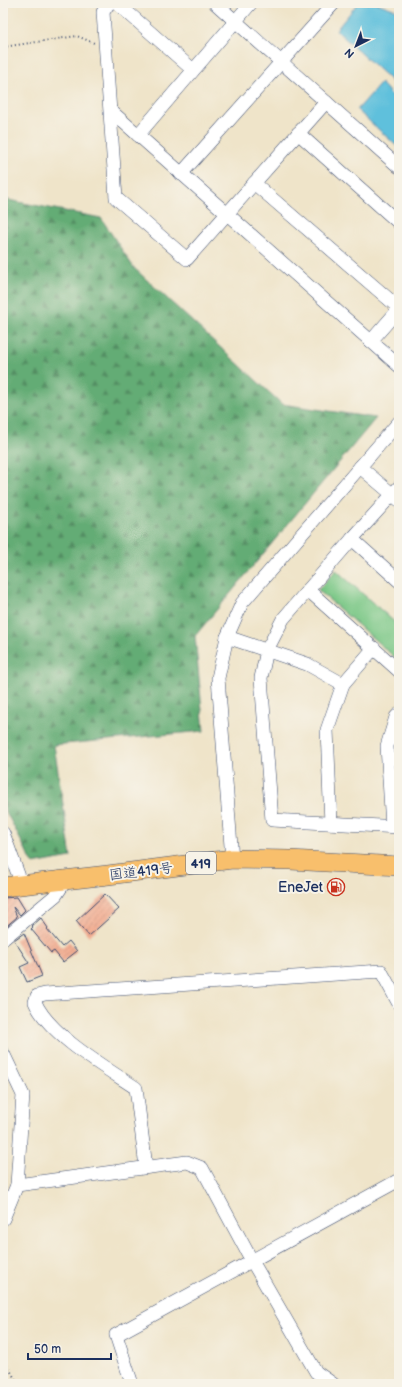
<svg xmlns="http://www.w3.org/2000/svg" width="402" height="1387" font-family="'Balsamiq Sans','Klee One',sans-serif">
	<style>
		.green { fill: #7bc887; stroke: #4b7c72 }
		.forest { fill: url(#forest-firs); stroke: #406e69 }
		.water { fill: #5ec0dc; stroke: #3c789d }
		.building { fill: url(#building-hatch) }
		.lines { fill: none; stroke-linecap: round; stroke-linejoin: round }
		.minor-casing { stroke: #3b4a6e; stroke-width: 14 }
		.highway-casing { stroke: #3b4a6e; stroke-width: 20 }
		.path { stroke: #3b4a6e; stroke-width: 2; stroke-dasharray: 1 3; stroke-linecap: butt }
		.minor { stroke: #fff; stroke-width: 13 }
		.highway { stroke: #f8bf6c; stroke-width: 19 }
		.labels { text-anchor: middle; stroke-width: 4; stroke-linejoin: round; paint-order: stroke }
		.shield { fill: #f7f3e8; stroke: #5d6a87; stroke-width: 1 }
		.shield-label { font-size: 13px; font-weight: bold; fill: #1b2f5e }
		.street-label { font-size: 14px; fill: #1b2f5e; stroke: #f7f3e8 }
		.poi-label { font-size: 14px; fill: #1b2f5e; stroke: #f7f3e8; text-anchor: end }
	</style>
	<defs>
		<pattern id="forest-firs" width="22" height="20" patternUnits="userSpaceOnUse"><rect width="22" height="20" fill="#64ac74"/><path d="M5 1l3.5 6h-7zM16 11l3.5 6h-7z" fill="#528c62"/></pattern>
		<pattern id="building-hatch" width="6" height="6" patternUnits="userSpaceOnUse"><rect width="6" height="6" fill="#f2ad92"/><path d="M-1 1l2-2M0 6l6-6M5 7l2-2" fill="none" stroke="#cf9580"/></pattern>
	</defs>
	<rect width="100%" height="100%" fill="#f7f3e8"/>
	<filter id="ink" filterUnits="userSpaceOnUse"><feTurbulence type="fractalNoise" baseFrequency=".025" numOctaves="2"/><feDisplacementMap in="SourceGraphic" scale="8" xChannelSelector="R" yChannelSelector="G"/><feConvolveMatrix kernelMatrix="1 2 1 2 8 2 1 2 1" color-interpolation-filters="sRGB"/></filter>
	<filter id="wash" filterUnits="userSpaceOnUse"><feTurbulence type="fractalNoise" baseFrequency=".012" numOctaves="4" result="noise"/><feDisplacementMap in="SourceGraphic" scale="16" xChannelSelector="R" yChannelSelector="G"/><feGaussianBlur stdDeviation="0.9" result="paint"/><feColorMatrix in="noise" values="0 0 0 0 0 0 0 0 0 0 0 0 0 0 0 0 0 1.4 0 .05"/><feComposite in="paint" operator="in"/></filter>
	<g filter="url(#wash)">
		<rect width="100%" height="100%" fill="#efe4c9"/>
		<polygon class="green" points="336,570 399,626 399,661 318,590"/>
		<polygon class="forest" points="3,199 101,218 134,268 282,404 376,418 195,636 204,731 54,745 71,857 33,864 3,806"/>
		<g class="water">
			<polygon points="358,3 377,3 399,11 399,88 336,30"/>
			<polygon points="381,83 399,103 399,148 357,110"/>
		</g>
		<g id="blocks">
			<g class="building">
				<polygon points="105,894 119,909 89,936 76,921"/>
				<polygon points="17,897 25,910 20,915 13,907 17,917 3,929 3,898"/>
				<polygon points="41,918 48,928 47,929 62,947 69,941 77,951 63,962 54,951 51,953 31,929 33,927 32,926"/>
				<polygon points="24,933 42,976 27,982 20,967 29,963 14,940"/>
			</g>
		</g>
	</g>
	<g filter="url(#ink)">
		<use href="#blocks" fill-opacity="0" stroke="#3b4a6e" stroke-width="1"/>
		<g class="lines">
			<defs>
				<g id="minor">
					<polyline points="109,3 103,12 116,198 187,259 326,102"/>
					<polyline points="117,3 193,70"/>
					<polyline points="215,3 399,167"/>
					<polyline points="111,111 399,366"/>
					<polyline points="298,133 399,223"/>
					<polyline points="138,135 251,3"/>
					<polyline points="181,174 334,3"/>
					<polyline points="254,183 399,308"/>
					<polyline points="371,341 399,309"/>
					<polyline points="360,467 399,500"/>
					<polyline points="399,487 352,539 283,619 267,650 261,678 272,820 399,827"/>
					<polyline points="352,539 399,581"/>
					<polyline points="308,590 399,671"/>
					<polyline points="227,637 307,664 343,684"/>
					<polyline points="331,823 327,730 343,684 374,648"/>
					<polyline points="392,826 387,746 396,717 399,714"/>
					<polyline points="3,833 22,885"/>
					<polyline points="232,859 218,678 227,637 242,603 399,422"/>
					<polyline points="3,939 56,895 66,880"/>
					<polyline points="3,1053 23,1095 17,1185 3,1219"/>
					<path d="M146,1167L136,1088C106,1068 49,1035 35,1002L37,996L45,994L381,971L399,1004"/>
					<polyline points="17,1185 187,1162 202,1168 252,1261 316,1372 333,1384"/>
					<polyline points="132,1384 116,1335 399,1180"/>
				</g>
				<polyline id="highway" points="3,887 108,875 232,859 290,860 399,866"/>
			</defs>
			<use href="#minor" class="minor-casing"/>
			<use href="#highway" class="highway-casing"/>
			<g class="path">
				<polyline points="3,47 77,36 94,43"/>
				<polyline points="3,1358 18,1384"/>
			</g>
			<use href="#minor" class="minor"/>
			<use href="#highway" class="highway"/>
		</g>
	</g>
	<defs>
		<symbol id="fuel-ring" viewBox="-11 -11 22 22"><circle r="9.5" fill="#f7f3e8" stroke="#c8321e" stroke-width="1.5"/><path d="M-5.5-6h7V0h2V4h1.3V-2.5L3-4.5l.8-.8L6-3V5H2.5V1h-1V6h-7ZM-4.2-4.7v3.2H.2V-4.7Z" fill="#c8321e"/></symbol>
	</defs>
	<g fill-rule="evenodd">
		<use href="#fuel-ring" x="326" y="877" width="20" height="20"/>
	</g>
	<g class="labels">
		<rect class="shield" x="186" y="852" width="30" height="22" rx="3"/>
		<g class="shield-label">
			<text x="201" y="868">419</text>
		</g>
		<g class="street-label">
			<text transform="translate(141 871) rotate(-7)" y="5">国道419号</text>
		</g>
		<g class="poi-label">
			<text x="323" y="892">EneJet</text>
		</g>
	</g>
	<rect width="402" height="1387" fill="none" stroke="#f7f3e8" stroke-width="16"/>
	<g transform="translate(356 46) rotate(222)" stroke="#f7f3e8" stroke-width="3" paint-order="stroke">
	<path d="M0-3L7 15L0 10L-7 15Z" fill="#1b2f5e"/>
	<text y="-6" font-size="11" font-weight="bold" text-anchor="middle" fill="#1b2f5e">N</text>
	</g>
	<path d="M28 1353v6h83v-6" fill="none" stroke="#1b2f5e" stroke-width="2"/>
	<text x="34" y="1353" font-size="12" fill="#1b2f5e" stroke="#f7f3e8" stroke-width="3" paint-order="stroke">50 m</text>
</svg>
